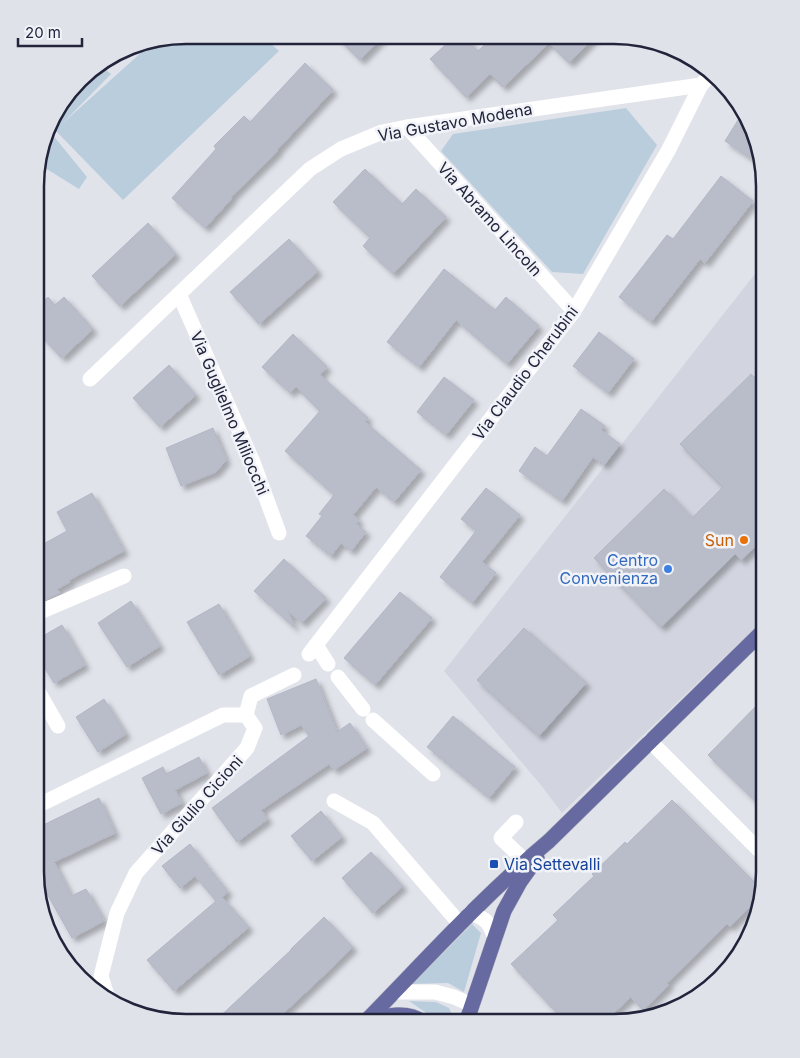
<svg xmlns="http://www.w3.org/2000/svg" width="800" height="1058" font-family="Inter,sans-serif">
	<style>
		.built { fill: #d2d5df }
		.green { fill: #bacddc }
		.building { fill: #b9bdc9; stroke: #b3b7c5; filter: url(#shadow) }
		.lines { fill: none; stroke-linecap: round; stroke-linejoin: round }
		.major-casing { stroke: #bcbdc4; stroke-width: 16 }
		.minor { stroke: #fff; stroke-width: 15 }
		.major { stroke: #666aa0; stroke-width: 15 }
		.food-dot { fill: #e8710a; stroke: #f1f3f8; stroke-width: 2 }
		.shop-dot { fill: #3f7fe0; stroke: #f1f3f8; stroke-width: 2 }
		.transit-dot { fill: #1a4fb4; stroke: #f1f3f8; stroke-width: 2 }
		.labels { text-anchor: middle; stroke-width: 5; stroke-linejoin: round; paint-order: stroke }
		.street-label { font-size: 16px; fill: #21243b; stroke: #f1f3f8 }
		.food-label { font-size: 16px; fill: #c56008; stroke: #f1f3f8; text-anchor: end }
		.shop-label { font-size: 16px; fill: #366cbe; stroke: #f1f3f8; text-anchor: end }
		.transit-label { font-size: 16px; fill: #164399; stroke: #f1f3f8; text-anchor: start }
		.rim { fill: none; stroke: #21243b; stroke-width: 2.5 }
	</style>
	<defs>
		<filter id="shadow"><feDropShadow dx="4.5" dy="4.5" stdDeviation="2.5" flood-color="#0004"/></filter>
	</defs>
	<rect width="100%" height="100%" fill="#e1e3eb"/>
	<polygon class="built" points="765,261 765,618 562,813 540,784 444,671"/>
	<g class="green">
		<polygon points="186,35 261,35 279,51 123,200 55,130 52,134 87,177 79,189 37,163 55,111 87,72 100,65 111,74 63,123 144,50 158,40"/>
		<polygon points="626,108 657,145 583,274 552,272 441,151 453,134"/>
		<polygon points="472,924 481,933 464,992 448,983 412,984"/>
		<polygon points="409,1001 436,1002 449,1008 455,1020 454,1023 437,1022 432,1017"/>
	</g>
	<g class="building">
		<polygon points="335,35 344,35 384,36 360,60"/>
		<polygon points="455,36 464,36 478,51 494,36 596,36 569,63 549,43 503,87 490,74 466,97 430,59"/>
		<polygon points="305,63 333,90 277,150 278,151 231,197 232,198 205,228 172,198 216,149 214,146 244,116 250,122"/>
		<polygon points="743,112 749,119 760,164 725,141"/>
		<polygon points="365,169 402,204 416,189 446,217 393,274 363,246 370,238 333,202"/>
		<polygon points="721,176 753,201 705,263 700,259 651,322 619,297 667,235 673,239"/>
		<polygon points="148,223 176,254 120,306 92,276"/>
		<polygon points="289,239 318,271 259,324 230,292"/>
		<polygon points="444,269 495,310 506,297 539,326 507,364 456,320 419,367 387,342"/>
		<polygon points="48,297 55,305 64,297 93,329 62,358 36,331 36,308"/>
		<polygon points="599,332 634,359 608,393 573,366"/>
		<polygon points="293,334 327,367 320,375 368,418 365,422 421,470 394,502 376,487 353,515 359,520 356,524 366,532 351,551 341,543 331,556 306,536 322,516 319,514 334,495 285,451 320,411 296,387 290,393 262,367"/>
		<polygon points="169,365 196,395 160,427 133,398"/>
		<polygon points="751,374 765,388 765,537 741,560 735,554 661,627 594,558 664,489 692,518 723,487 680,444"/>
		<polygon points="444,377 474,400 446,435 417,412"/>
		<polygon points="581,409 605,426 601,430 620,444 604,465 593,457 562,501 519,471 535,447 547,456"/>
		<polygon points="213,428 226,460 216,472 181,486 166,448"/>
		<polygon points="486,488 520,515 482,562 496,573 472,603 440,577 476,531 461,519"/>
		<polygon points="92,493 124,551 69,580 70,582 57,589 60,593 36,604 36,548 67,531 57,512"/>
		<polygon points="284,559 326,598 302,623 288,611 295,628 254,591"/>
		<polygon points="400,592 432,618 375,685 344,658"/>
		<polygon points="131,601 160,646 127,667 98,623"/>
		<polygon points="219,604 250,656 219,675 187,622"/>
		<polygon points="62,625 85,665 54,683 35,652 35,648 44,643 41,637"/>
		<polygon points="524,628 586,683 539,736 477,680"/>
		<polygon points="316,679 337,732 350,723 367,748 334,770 329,764 261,810 268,819 237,842 212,808 309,736 301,725 281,735 267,699"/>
		<polygon points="765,697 765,811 708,755"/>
		<polygon points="104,699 126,734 98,752 76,717"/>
		<polygon points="453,716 515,767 489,798 427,747"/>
		<polygon points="199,757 207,773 175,790 182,803 161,814 142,778 163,767 166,774"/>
		<polygon points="99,798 115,833 54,862 71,896 86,889 104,921 72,938 41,883 38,884 35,872 35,829"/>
		<polygon points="672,800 762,890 759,898 730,927 727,924 667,983 669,985 643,1010 631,997 603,1023 566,1023 511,964 558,920 553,915 594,876 592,874 625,842 627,844"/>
		<polygon points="321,811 342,837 312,861 291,836"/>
		<polygon points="190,844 228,892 222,897 249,927 174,991 147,960 216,901 195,876 180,888 162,866"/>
		<polygon points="371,852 403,886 373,913 342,878"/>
		<polygon points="324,917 353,947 320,979 274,1022 214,1022 291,950 291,949"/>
	</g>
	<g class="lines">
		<defs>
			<g id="major">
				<path d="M367,1021C386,1016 406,1010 423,1022"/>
				<path d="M365,1022C425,961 483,896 549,841L765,629"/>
				<polyline points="466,1023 504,911 520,882 537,858"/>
			</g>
		</defs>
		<use href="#major" class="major-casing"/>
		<g class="minor">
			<polyline points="407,127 574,311"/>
			<polyline points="179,294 253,462 279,533"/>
			<polyline points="90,379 310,169 341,149 382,132 407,127 701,85"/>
			<polyline points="35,614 124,576"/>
			<polyline points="316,645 328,664"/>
			<polyline points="309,654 574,311 668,151 701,85 712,73"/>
			<polyline points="338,677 363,709"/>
			<polyline points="35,686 58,726"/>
			<polyline points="246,715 251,696 294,675"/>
			<polyline points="373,720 433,774"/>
			<polyline points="650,741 765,856"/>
			<polyline points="334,801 373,823 460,924"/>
			<polyline points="35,807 223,715 246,715 255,728 247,748 136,873 117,913 101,976 108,999"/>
			<polyline points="516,822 501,838 525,861"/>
			<path d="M470,913C487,919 489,922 495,938"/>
			<polyline points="395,992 435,992 454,997 472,1005"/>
		</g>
		<use href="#major" class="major"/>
	</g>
	<circle class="food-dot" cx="744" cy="540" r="5"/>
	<circle class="shop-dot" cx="668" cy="569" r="5"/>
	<rect class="transit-dot" x="489" y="859" width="10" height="10" rx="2.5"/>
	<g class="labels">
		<g class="street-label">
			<text transform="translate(455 122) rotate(-10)" y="6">Via Gustavo Modena</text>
			<text transform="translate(490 219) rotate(48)" y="6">Via Abramo Lincoln</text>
			<text transform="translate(525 373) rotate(-53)" y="6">Via Claudio Cherubini</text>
			<text transform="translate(230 413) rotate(67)" y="6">Via Guglielmo Miliocchi</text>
			<text transform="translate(197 805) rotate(-48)" y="6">Via Giulio Cicioni</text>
		</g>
		<g class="food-label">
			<text x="734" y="546">Sun</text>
		</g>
		<g class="shop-label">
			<text x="658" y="566">Centro<tspan x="658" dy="18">Convenienza</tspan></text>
		</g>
		<g class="transit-label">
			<text x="504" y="870">Via Settevalli</text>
		</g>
	</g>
	<path d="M0 0H800V1058H0ZM186 44H614A142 142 0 0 1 756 186V872A142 142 0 0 1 614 1014H186A142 142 0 0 1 44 872V186A142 142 0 0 1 186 44Z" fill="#e0e2e9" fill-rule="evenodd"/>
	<path class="rim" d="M186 44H614A142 142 0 0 1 756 186V872A142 142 0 0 1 614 1014H186A142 142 0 0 1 44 872V186A142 142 0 0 1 186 44Z"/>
	<path d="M18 38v8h64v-8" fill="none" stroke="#21243b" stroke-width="2.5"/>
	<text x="25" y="38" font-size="15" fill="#21243b" stroke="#f1f3f8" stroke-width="4" paint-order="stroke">20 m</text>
</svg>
